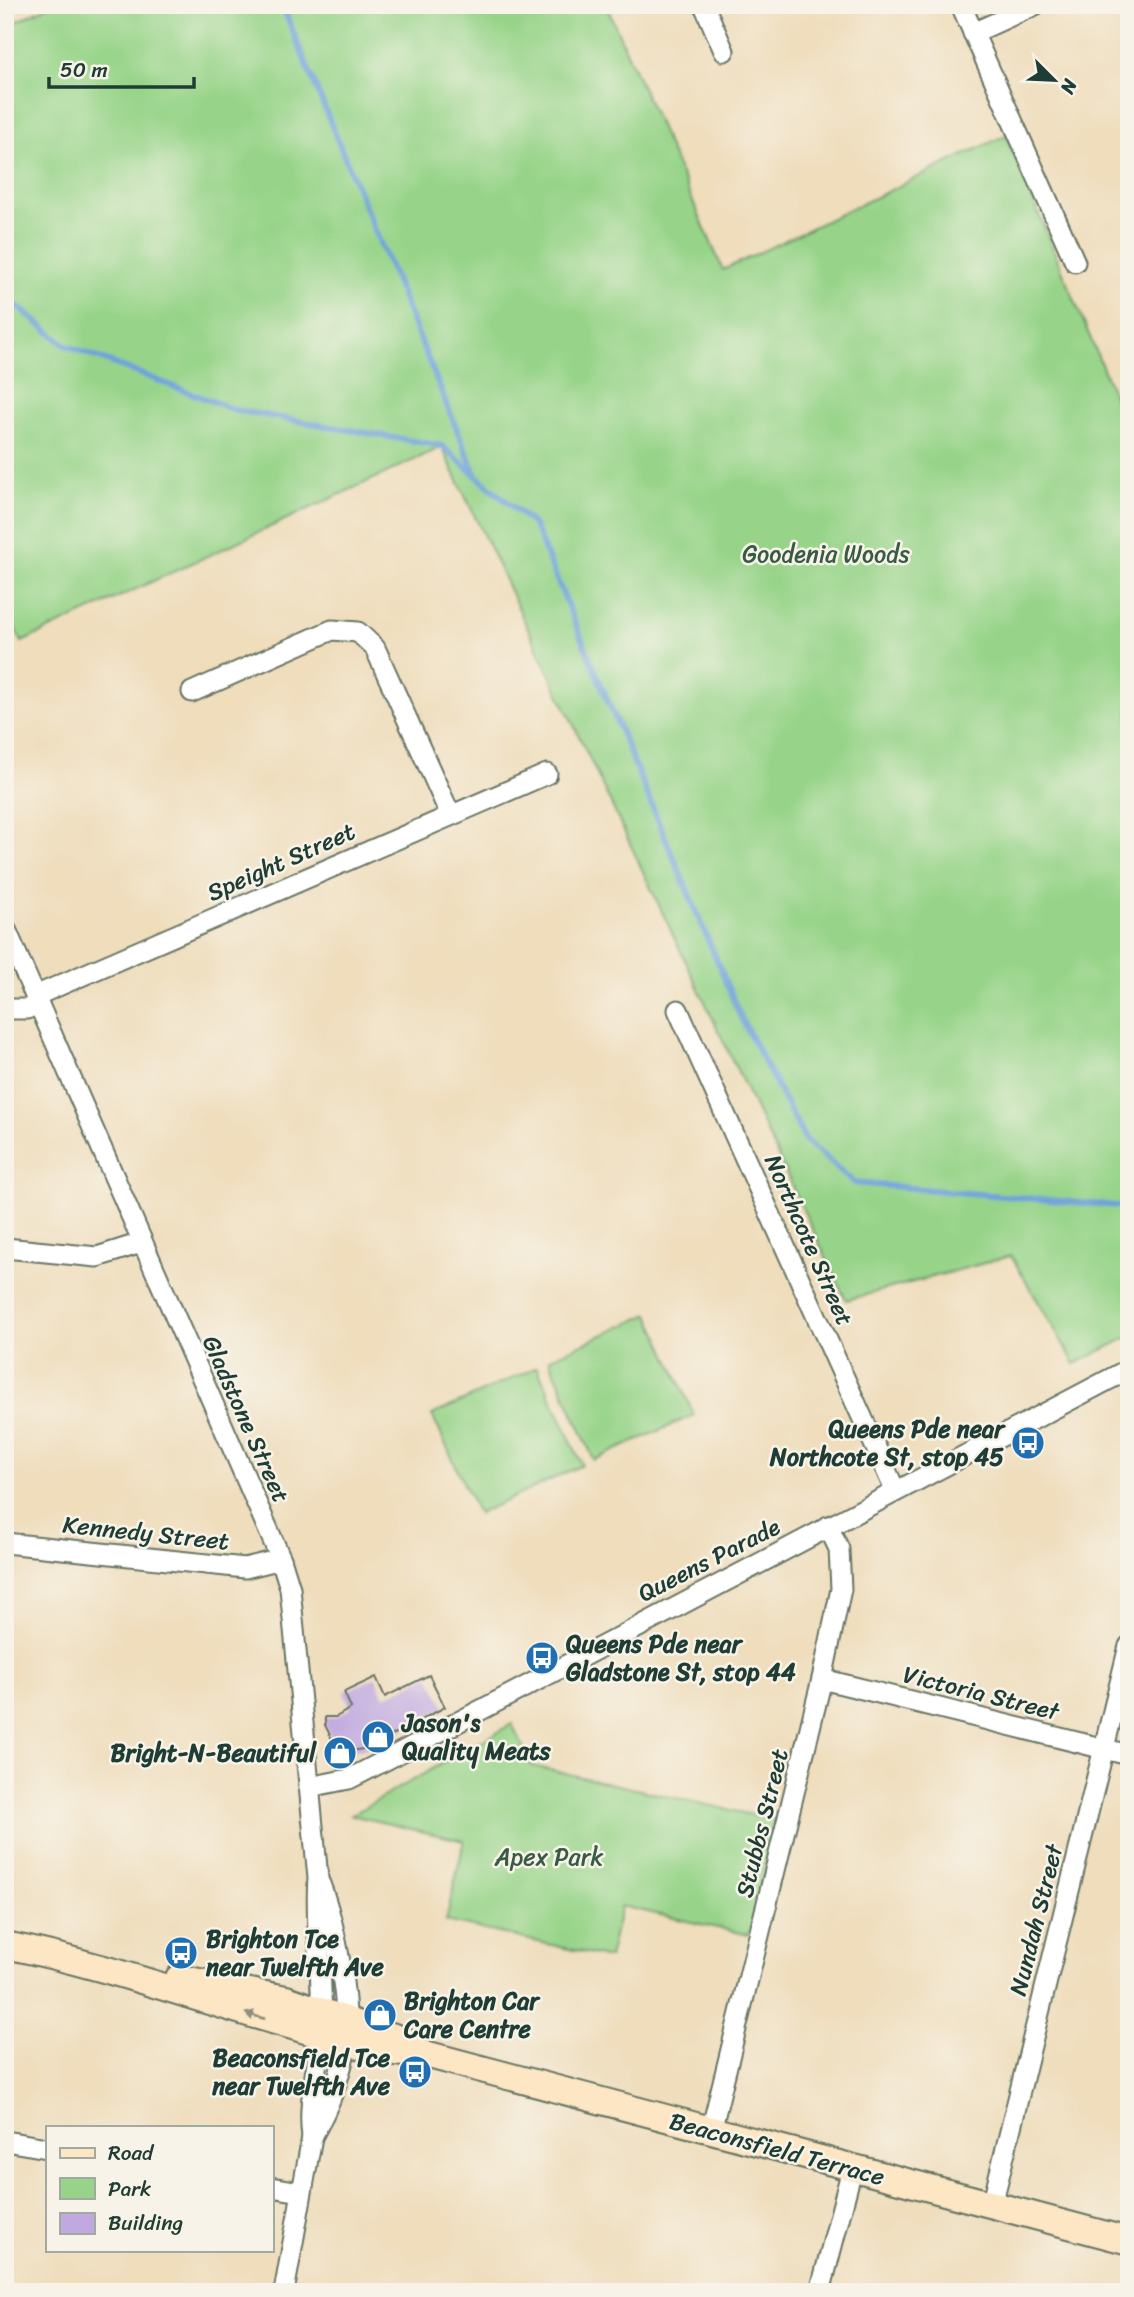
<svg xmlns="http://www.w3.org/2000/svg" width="1134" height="2297" font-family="Sriracha,sans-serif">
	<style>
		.green { fill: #97d489; stroke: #5b885e; stroke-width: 2 }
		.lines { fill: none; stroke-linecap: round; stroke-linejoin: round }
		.stream { stroke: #6ea2da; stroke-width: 6 }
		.building { fill: #c0a8e0 }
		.minor-casing { stroke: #687564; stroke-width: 23 }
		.secondary-casing { stroke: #687564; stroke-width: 30 }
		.minor { stroke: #fff; stroke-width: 19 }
		.secondary { stroke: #fce6c4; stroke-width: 26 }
		.oneway { fill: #8e927c }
		.labels { text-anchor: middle; stroke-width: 5; stroke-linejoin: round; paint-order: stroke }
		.park-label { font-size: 24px; fill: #375b45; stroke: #f7f3e8 }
		.street-label { font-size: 24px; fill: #1f3d34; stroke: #f7f3e8 }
		.poi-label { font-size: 24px; font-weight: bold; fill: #1f3d34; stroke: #f7f3e8; text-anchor: start }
	</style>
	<rect width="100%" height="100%" fill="#f7f3e8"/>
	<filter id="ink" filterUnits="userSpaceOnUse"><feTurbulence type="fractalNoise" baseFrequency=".0143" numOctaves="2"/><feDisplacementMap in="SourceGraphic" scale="14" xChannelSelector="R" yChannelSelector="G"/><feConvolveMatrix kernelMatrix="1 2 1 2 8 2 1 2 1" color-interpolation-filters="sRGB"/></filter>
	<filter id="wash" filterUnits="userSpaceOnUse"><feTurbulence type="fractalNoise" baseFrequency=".00686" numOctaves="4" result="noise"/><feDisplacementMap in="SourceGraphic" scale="28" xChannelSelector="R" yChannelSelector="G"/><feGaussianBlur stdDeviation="1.57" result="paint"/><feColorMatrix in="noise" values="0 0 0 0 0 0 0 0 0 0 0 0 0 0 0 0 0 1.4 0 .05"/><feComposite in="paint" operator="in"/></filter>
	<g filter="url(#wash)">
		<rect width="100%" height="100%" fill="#efddbc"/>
		<g class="green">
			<polygon points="51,5 606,5 723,270 1006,135 1129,431 1129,1337 1075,1364 1011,1256 846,1300 442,447 22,642 5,610 5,27"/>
			<polygon points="649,1314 694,1415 594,1460 549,1359"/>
			<polygon points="537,1367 582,1465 478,1514 432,1415"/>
			<polygon points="512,1724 532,1766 775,1820 749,1935 621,1906 609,1958 446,1921 464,1841 351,1815"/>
		</g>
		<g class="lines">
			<g class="stream">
				<polyline points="282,5 475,473"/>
				<polyline points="5,10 15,5"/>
				<polyline points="5,296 65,345 235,410 442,446 534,525 741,1018 806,1141 855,1183 1129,1207"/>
			</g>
		</g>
		<g id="blocks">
			<polygon class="building" points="429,1675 445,1707 368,1748 351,1751 333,1741 325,1725 325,1717 336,1717 351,1708 344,1692 376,1677 385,1697"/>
		</g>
	</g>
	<g filter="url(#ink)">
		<use href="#blocks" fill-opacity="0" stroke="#687564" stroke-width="2"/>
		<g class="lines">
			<defs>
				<g id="minor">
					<polyline points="704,5 724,51"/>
					<polyline points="961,5 1075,262"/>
					<polyline points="973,33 1035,5"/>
					<polyline points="192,692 332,630 358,632 375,648 450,814"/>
					<path d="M5,927L281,1559L290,1588L318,1878C314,1931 325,1984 320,2035C318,2070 307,2102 312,2137"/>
					<polyline points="35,996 547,774"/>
					<polyline points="5,1009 27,1009 39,1004"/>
					<polyline points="678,1010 895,1490"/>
					<polyline points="5,1248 97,1257 141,1243"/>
					<polyline points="5,1543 245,1568 281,1559"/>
					<polyline points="822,1679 1129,1755"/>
					<polyline points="309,1787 349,1779 363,1772 1129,1369"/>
					<polyline points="711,2131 822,1679 841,1589 839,1549 828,1526"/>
					<polyline points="5,2141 47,2148"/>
					<polyline points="271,2187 301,2192"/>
					<polyline points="992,2205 1129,1646"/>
					<path d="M284,2292L312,2137C327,2110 344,2071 346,2040C349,1998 335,1923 320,1884"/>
					<polyline points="820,2292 852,2169"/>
				</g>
				<g id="secondary">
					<path d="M5,1945C102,1964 194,1998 289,2025C334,2038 379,2055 425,2054L1129,2241"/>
					<polyline points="179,1978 286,1999 408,2042"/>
				</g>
			</defs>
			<use href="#minor" class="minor-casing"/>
			<use href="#secondary" class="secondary-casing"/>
			<use href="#minor" class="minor"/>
			<use href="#secondary" class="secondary"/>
		</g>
		<defs><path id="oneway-solid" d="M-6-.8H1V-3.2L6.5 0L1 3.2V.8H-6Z" transform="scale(1.75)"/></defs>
		<use class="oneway" href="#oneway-solid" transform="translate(255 2016) rotate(-164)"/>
	</g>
	<defs>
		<symbol id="bus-disc" viewBox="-11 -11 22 22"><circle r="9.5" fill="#1f6fb2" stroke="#f7f3e8"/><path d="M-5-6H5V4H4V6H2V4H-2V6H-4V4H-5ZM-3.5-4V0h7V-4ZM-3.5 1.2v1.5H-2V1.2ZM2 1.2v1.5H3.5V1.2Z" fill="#fff"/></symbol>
		<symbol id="shop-disc" viewBox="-11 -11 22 22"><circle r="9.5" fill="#1f6fb2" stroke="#f7f3e8"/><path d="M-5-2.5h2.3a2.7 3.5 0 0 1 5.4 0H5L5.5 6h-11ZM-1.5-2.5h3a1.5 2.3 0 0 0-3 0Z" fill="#fff"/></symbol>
	</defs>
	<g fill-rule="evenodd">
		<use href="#bus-disc" x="1009" y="1424" width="38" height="38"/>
		<use href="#bus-disc" x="523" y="1639" width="38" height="38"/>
		<use href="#shop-disc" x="359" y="1718" width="38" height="38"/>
		<use href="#shop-disc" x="321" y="1734" width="38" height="38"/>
		<use href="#bus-disc" x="162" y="1934" width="38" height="38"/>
		<use href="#shop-disc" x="361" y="1996" width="38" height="38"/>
		<use href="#bus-disc" x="396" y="2053" width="38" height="38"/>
	</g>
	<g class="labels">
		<g class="park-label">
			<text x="826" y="562">Goodenia Woods</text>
			<text x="549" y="1865">Apex Park</text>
		</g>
		<g class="street-label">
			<text transform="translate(281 862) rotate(-24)" y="8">Speight Street</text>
			<text transform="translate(809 1240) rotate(66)" y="8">Northcote Street</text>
			<text transform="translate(246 1419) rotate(66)" y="8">Gladstone Street</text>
			<text transform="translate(146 1533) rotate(6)" y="8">Kennedy Street</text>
			<text transform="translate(709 1560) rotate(-27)" y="8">Queens Parade</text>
			<text transform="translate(981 1693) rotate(14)" y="8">Victoria Street</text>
			<text transform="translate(762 1823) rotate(-76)" y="8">Stubbs Street</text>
			<text transform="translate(1036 1920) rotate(-76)" y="8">Nundah Street</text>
			<text transform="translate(777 2149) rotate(15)" y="8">Beaconsfield Terrace</text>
		</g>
		<g class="poi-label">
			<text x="1004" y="1437" text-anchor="end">Queens Pde near<tspan x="1004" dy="28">Northcote St, stop 45</tspan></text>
			<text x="566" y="1652">Queens Pde near<tspan x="566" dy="28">Gladstone St, stop 44</tspan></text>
			<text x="402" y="1731">Jason's<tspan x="402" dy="28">Quality Meats</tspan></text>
			<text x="316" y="1761" text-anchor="end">Bright-N-Beautiful</text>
			<text x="206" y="1947">Brighton Tce<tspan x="206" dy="28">near Twelfth Ave</tspan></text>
			<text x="404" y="2009">Brighton Car<tspan x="404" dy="28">Care Centre</tspan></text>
			<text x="390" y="2066" text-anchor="end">Beaconsfield Tce<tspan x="390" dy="28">near Twelfth Ave</tspan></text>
		</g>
	</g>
	<rect width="1134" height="2297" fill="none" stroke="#f7f3e8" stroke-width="28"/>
	<rect x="46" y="2126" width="228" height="126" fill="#f7f3e8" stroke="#a1aaa0" stroke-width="2"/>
	<rect x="60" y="2148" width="35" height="10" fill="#fce6c4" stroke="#a1aaa0" stroke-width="2"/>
	<text x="108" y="2160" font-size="21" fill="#1f3d34">Road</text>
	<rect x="60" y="2178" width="35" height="21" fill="#97d489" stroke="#a1aaa0" stroke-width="2"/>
	<text x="108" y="2196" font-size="21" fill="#1f3d34">Park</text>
	<rect x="60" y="2213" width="35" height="21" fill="#c0a8e0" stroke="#a1aaa0" stroke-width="2"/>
	<text x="108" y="2230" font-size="21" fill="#1f3d34">Building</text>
	<g transform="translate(1054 80) rotate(114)" stroke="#f7f3e8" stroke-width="5" paint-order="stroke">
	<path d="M0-5L12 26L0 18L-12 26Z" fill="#1f3d34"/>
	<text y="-10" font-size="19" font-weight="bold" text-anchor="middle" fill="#1f3d34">N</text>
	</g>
	<path d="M49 77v10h145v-10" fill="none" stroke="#1f3d34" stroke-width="3.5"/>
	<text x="60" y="77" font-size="21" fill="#1f3d34" stroke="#f7f3e8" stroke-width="5" paint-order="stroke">50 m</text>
</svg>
